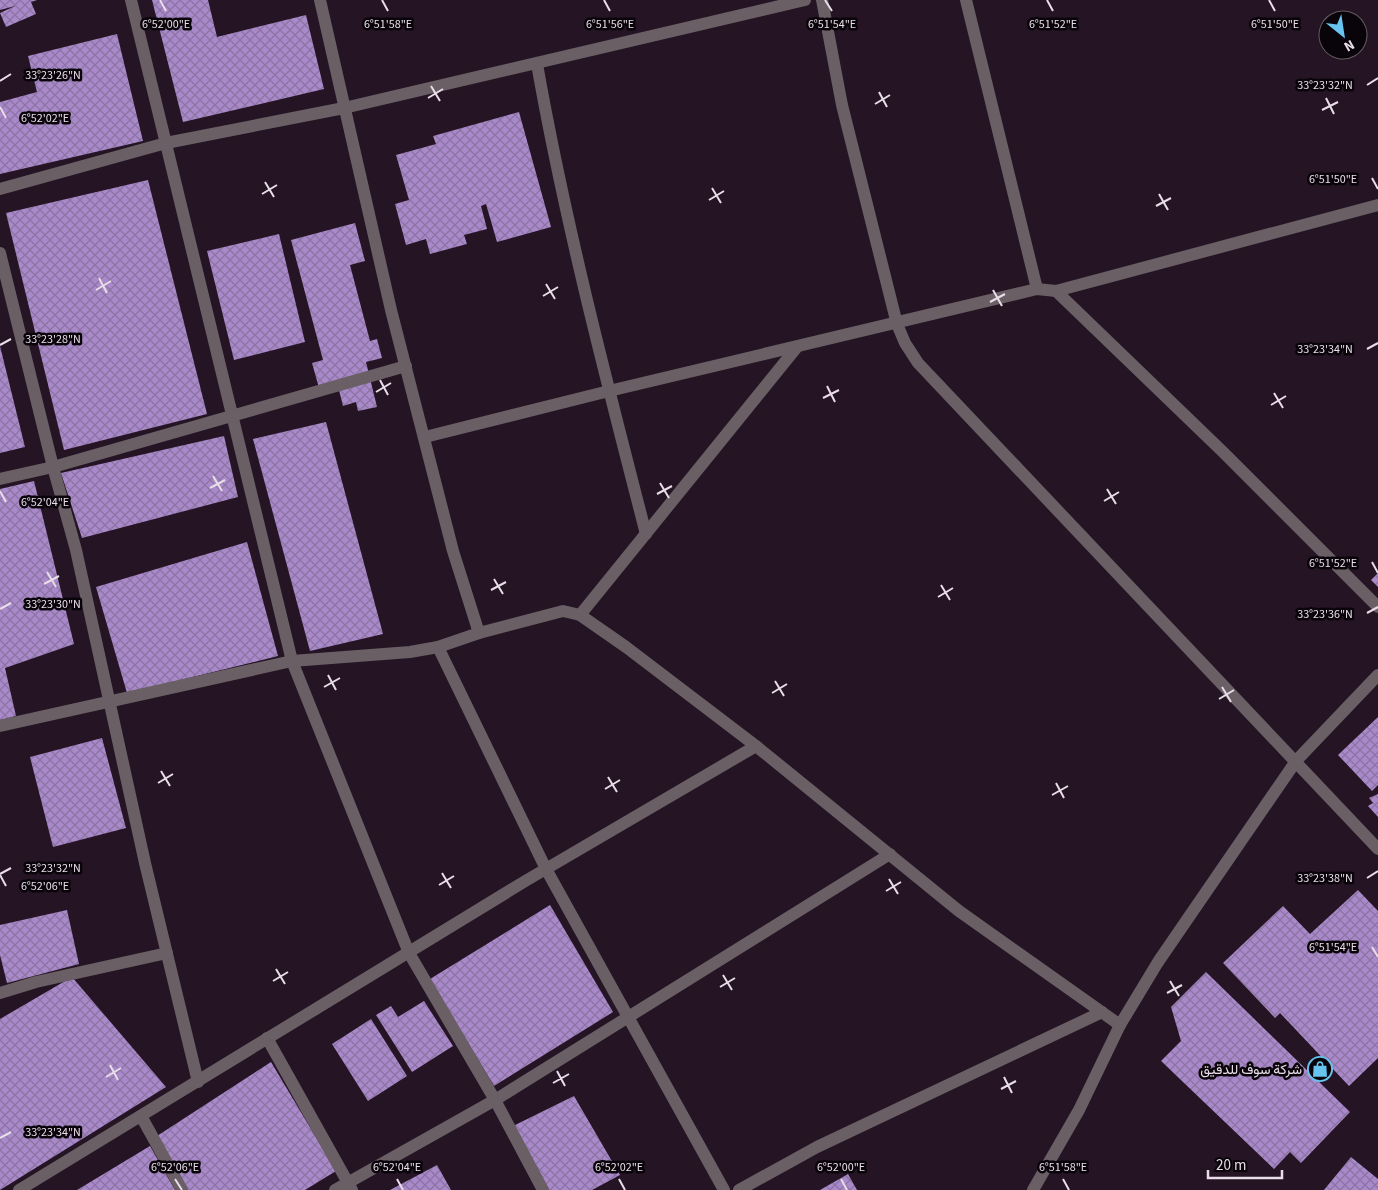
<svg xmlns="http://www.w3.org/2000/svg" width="1378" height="1190" font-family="'Source Sans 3',Vazirmatn,sans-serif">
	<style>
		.building { fill: url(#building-cross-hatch) }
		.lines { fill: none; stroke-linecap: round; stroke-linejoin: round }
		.minor { stroke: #6a5f65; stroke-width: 12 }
		.ticks { fill: none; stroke: #e8dde8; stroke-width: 2 }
		.labels { text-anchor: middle; stroke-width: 5; stroke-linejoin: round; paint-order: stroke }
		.poi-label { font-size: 14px; fill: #e8dde8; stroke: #090409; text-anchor: end }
		.ticks-label { font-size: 12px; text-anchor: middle; fill: #e8dde8; stroke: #090409; stroke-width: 5; stroke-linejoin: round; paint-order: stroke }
	</style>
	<defs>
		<pattern id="building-cross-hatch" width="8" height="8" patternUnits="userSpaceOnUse" patternTransform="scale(1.25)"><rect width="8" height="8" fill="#a989ca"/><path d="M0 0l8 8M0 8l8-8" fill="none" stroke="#8b74a2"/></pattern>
	</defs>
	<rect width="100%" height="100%" fill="#241424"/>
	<g class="building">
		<polygon points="0,0 37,0 31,2 36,14 6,27 0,13 15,6 0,10"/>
		<polygon points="152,0 208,0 217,37 306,15 324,89 183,122"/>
		<polygon points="117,34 143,141 0,174 0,102 37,92 28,56"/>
		<polygon points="519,112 551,227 497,242 486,204 481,206 487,229 464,235 467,244 430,254 426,239 406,245 395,204 409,200 396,155 436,144 433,136"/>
		<polygon points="148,180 207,414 64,450 6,213"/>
		<polygon points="355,223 365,261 350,265 370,341 377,339 382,358 366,362 377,407 358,411 356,402 343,406 339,390 321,395 312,363 323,360 291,240"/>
		<polygon points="279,234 305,342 234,360 207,251"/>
		<polygon points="0,346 25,447 0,453"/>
		<polygon points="326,422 383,634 310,651 253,439"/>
		<polygon points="224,436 238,497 82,538 61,473"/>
		<polygon points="34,481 74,644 5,668 16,716 0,720 0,489"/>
		<polygon points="247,542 278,656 127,693 96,587"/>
		<polygon points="1378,573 1378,587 1371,580"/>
		<polygon points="1378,717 1378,785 1372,791 1338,755"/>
		<polygon points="102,738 126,828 53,847 30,757"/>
		<polygon points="1378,794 1378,817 1368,806 1373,803 1369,798"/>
		<polygon points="1358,890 1378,911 1378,1058 1349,1086 1280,1013 1275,1018 1223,963 1283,906 1310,934"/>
		<polygon points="550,905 613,1012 494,1086 430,979"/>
		<polygon points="67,910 79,964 7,983 0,955 0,925"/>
		<polygon points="1206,972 1350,1112 1301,1163 1290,1152 1274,1169 1161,1061 1181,1041 1171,1007"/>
		<polygon points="72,977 166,1087 0,1190 0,1019"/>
		<polygon points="424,1001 453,1046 412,1072 376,1015 391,1006 398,1017"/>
		<polygon points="371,1019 407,1076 368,1101 332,1044"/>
		<polygon points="271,1062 336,1171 305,1190 188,1190 157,1136"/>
		<polygon points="574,1096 620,1175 592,1190 544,1190 511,1127"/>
		<polygon points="150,1146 175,1190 77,1190"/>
		<polygon points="1351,1157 1378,1179 1378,1190 1324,1190"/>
		<polygon points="437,1165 451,1190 390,1190"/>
		<polygon points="848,1174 857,1190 820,1190"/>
	</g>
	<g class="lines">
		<g class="minor">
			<polyline points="131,0 292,661 409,953 495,1100 543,1190"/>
			<polyline points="822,0 842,105 897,324 905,343 918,363 1378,849"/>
			<polyline points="966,0 1037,289"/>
			<path d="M537,64C565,222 606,379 646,534"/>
			<polyline points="0,189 166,143 344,108 805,0"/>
			<polyline points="0,253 53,467 76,550 145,863 198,1082"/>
			<polyline points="1056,291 1223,452 1378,607"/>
			<polyline points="425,437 609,391 1037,289 1056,291 1378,205"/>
			<polyline points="0,479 53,467 406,366"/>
			<polyline points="580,615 797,347"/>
			<polyline points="479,633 563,611 580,615 626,647 756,746 959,911 1120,1025"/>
			<polyline points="438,647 546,869 724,1190"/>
			<polyline points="0,726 292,661 410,652 438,647 479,633 453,551 391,310 320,0"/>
			<polyline points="0,993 36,982 167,953"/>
			<polyline points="267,1038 352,1190"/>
			<polyline points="141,1116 182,1190"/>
			<polyline points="19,1190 527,880 756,746"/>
			<polyline points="335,1190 495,1100 890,854"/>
			<polyline points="739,1190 817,1147 1102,1012"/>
			<polyline points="1033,1190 1079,1110 1120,1025 1158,962 1296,761 1378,675"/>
		</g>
	</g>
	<path class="ticks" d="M160,0L166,11M382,0L388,11M604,0L610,11M825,0L832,11M1047,0L1053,11M1269,0L1275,11M0,81L11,74M1367,85L1378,78M431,86L440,101M879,92L887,107M428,98L443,89M1326,98L1334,114M875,104L890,95M0,107L6,118M1322,110L1338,102M1372,178L1378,189M265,182L274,197M712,188L721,203M262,194L277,185M1159,194L1168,210M709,200L724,191M1156,206L1171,198M99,278L107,293M546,284L555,299M96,290L111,281M993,290L1002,306M543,296L558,287M990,302L1005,294M0,345L11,339M1367,349L1378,343M380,380L388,395M827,386L835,402M376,392L391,383M1274,393L1283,408M823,398L839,390M1271,405L1286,396M213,476L222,491M660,483L669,498M210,488L225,480M1107,489L1116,504M0,491L6,502M657,494L672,486M1104,501L1119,492M1372,562L1378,573M47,572L56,587M494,579L503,594M44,584L59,576M941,585L950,600M491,590L506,582M938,597L953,588M0,609L11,603M1367,613L1378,607M328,675L336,690M775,681L784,696M324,687L340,678M1222,687L1231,702M772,693L787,684M1219,699L1234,690M161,771L170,786M608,777L617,792M158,783L173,774M1056,783L1064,798M605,789L620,780M1052,795L1068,786M442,873L451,888M0,874L11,868M0,875L6,886M1367,878L1378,871M889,879L898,894M439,885L454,876M886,891L901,882M1372,947L1378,957M276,969L285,984M723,975L732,990M273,981L288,972M1170,981L1179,996M720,987L735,978M1167,993L1182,985M110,1065L118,1080M557,1071L565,1086M106,1077L121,1068M1004,1077L1012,1093M553,1083L569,1074M1001,1089L1016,1081M0,1138L11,1132M175,1179L182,1190M397,1179L403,1190M619,1179L625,1190M841,1179L847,1190M1063,1179L1069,1190"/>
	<defs>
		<symbol id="shop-ring" viewBox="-11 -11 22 22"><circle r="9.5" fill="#090409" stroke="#66c4ef" stroke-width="1.5"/><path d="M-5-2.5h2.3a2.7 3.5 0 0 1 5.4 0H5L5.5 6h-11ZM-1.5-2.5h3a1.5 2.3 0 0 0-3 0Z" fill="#66c4ef"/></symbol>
	</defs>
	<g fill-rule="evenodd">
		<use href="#shop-ring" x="1306" y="1055" width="28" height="28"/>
	</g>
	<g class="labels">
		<g class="poi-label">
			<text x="1302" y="1074">شركة سوف للدقيق</text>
		</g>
	</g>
	<g class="ticks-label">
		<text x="1053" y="28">6°51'52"E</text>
		<text x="166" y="28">6°52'00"E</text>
		<text x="388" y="28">6°51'58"E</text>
		<text x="610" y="28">6°51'56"E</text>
		<text x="832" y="28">6°51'54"E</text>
		<text x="1275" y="28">6°51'50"E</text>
		<text x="53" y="79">33°23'26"N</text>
		<text x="1325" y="89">33°23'32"N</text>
		<text x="45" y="122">6°52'02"E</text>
		<text x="1333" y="183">6°51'50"E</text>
		<text x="53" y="343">33°23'28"N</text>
		<text x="1325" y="353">33°23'34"N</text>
		<text x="45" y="506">6°52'04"E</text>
		<text x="1333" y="567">6°51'52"E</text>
		<text x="53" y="608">33°23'30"N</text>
		<text x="1325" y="618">33°23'36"N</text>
		<text x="53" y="872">33°23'32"N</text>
		<text x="1325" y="882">33°23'38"N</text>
		<text x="45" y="890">6°52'06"E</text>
		<text x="1333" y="951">6°51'54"E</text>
		<text x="53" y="1136">33°23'34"N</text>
		<text x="175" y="1171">6°52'06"E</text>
		<text x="397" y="1171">6°52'04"E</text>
		<text x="619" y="1171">6°52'02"E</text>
		<text x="841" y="1171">6°52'00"E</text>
		<text x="1063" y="1171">6°51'58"E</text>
	</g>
	<g transform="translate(1343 35) rotate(150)"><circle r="24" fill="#090409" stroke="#625b62"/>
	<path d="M0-4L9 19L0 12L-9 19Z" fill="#66c4ef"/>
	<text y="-8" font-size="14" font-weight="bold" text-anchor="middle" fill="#e8dde8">N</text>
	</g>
	<path d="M1208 1170v8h74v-8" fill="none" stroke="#e8dde8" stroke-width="2.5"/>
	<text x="1216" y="1170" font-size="15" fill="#e8dde8" stroke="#090409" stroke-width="4" paint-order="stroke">20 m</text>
</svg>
